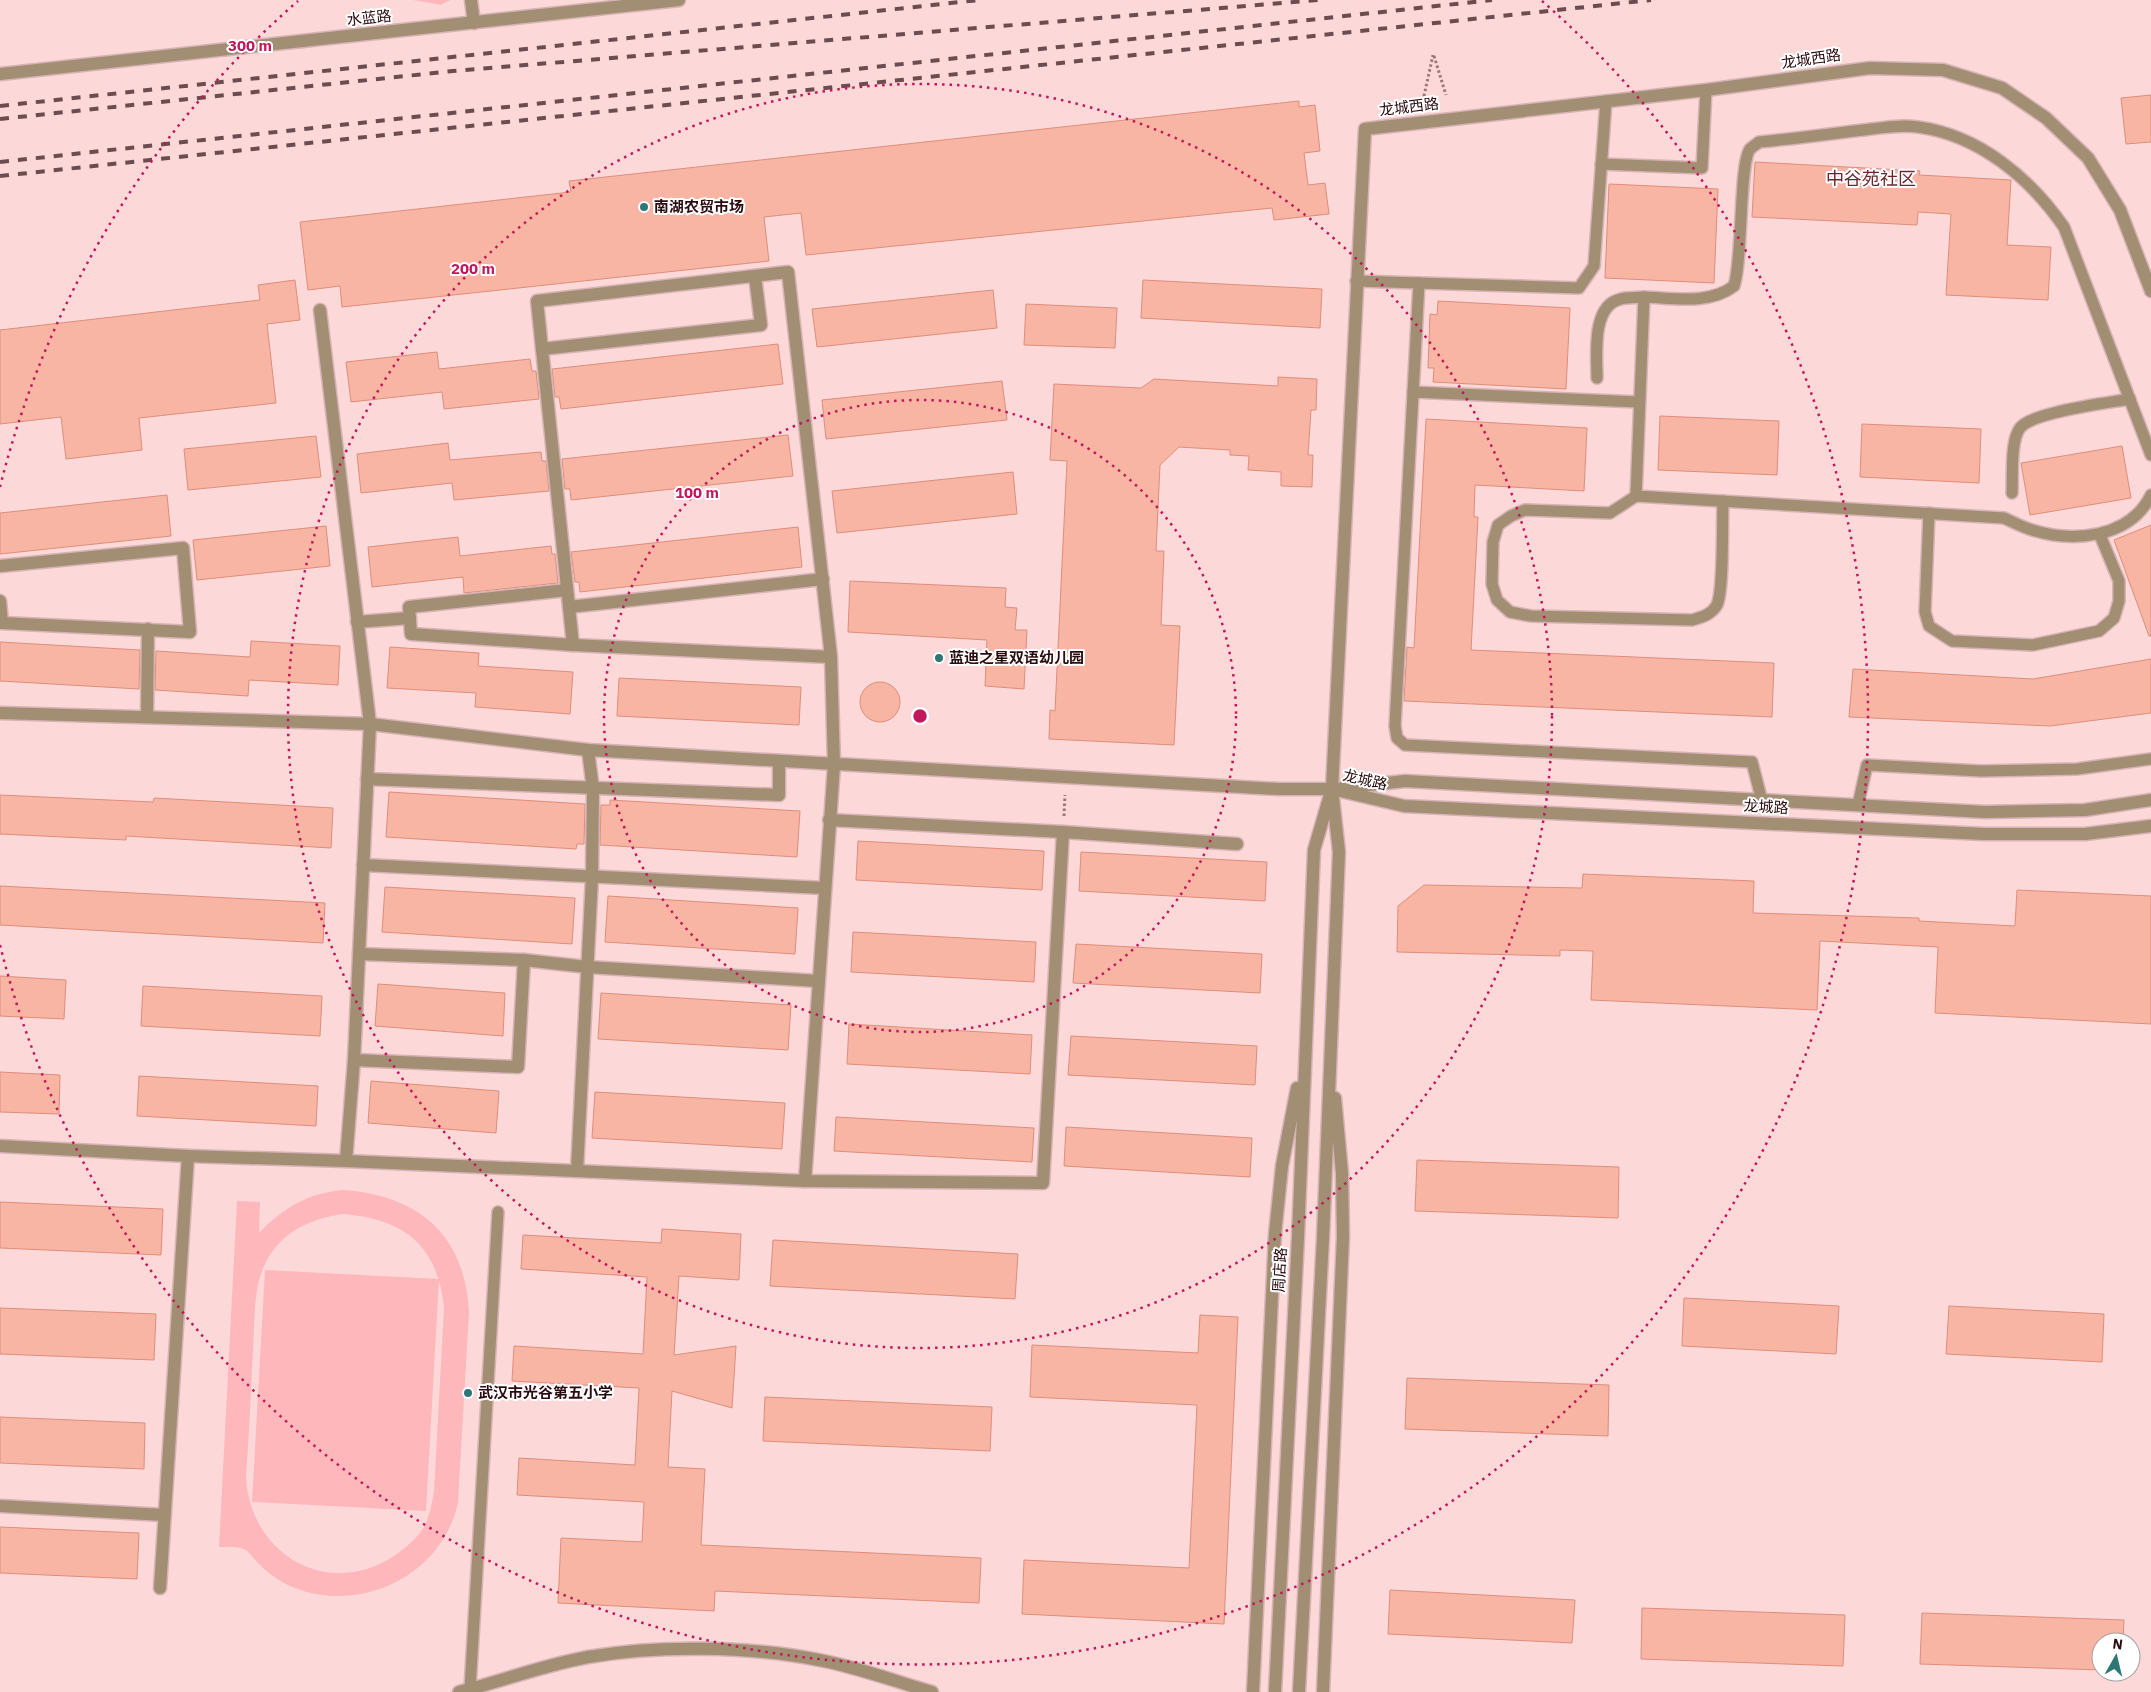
<svg xmlns="http://www.w3.org/2000/svg" width="2151" height="1692" font-family="'IBM Plex Sans','Noto Sans SC',sans-serif">
	<style>
		.green { fill: #feb7bb; fill-rule: evenodd }
		.building { fill: #f8b5a4; stroke: #dd8e7a }
		.lines { fill: none; stroke-linecap: round; stroke-linejoin: round }
		.service-casing { stroke: #d6b3b5; stroke-width: 14 }
		.minor-casing { stroke: #d6b3b5; stroke-width: 15 }
		.tertiary-casing { stroke: #d6b3b5; stroke-width: 15 }
		.path { stroke: #9a787a; stroke-width: 3; stroke-dasharray: 2.5 2.5; stroke-linecap: butt }
		.service { stroke: #a28e72; stroke-width: 11 }
		.minor { stroke: #a28e72; stroke-width: 12 }
		.tertiary { stroke: #a28e72; stroke-width: 12 }
		.rail { stroke: #6c4c4f; stroke-width: 4; stroke-dasharray: 9 9; stroke-linecap: butt }
		.ring { fill: none; stroke: #c2185b; stroke-width: 2.5; stroke-dasharray: 2.5 5 }
		.poi-dot { fill: #2d7777; stroke: #fff; stroke-width: 2 }
		.labels { text-anchor: middle; stroke-width: 4; stroke-linejoin: round; paint-order: stroke }
		.street-label { font-size: 15px; fill: #2a0b0f; stroke: #fff }
		.poi-label { font-size: 15px; font-weight: bold; fill: #2a0b0f; stroke: #fff; text-anchor: start }
		.quarter-label { font-size: 18px; fill: #6d2630; stroke: #fff }
		.centre { fill: #c2185b; stroke: #fff; stroke-width: 2.5 }
		.ring-label { font-size: 15px; text-anchor: middle; font-weight: bold; fill: #c2185b; stroke: #fff; stroke-width: 4; stroke-linejoin: round; paint-order: stroke }
	</style>
	<rect width="100%" height="100%" fill="#fcd8d9"/>
	<g class="green">
		<polygon points="413,0 450,0 441,5"/>
		<path d="M343,1190C418,1195 465,1234 469,1312L458,1502C443,1577 355,1618 286,1584C275,1578 264,1570 256,1561C253,1558 249,1552 246,1550C240,1546 226,1547 219,1547L237,1201L260,1202L259,1233C283,1208 308,1193 343,1190ZM343,1214C404,1219 438,1245 444,1308L434,1491C432,1503 430,1516 424,1527C417,1539 405,1548 394,1556C327,1600 250,1554 246,1477C249,1434 251,1391 253,1348C255,1322 253,1290 264,1266C279,1233 309,1219 343,1214Z"/>
		<polygon points="265,1270 439,1279 426,1511 252,1502"/>
	</g>
	<g class="building">
		<polygon points="2151,95 2151,142 2126,144 2121,98"/>
		<polygon points="1299,101 1299,107 1315,105 1320,151 1304,153 1308,185 1325,183 1329,214 1274,220 1272,208 806,255 801,213 764,217 769,261 342,307 340,286 308,290 300,222 571,192 569,181"/>
		<polygon points="1755,162 1920,171 1919,175 2011,180 2007,245 2051,247 2048,300 1946,295 1951,214 1918,212 1917,225 1752,217"/>
		<polygon points="1609,184 1718,189 1714,283 1605,278"/>
		<polygon points="295,280 300,320 267,324 276,403 139,418 142,450 66,459 61,417 0,424 0,330 260,300 258,285"/>
		<polygon points="1143,280 1322,289 1320,328 1141,318"/>
		<polygon points="993,290 997,328 817,347 812,309"/>
		<polygon points="1438,301 1570,308 1566,389 1433,382 1434,368 1428,368 1430,314 1437,315"/>
		<polygon points="1026,304 1117,308 1115,348 1024,345"/>
		<polygon points="778,344 783,384 561,409 559,397 555,397 552,369"/>
		<polygon points="437,352 439,369 530,359 532,371 536,371 539,399 444,409 442,392 351,402 346,362"/>
		<polygon points="1278,377 1317,379 1316,410 1311,410 1308,455 1313,455 1312,487 1281,486 1281,472 1248,470 1249,456 1230,455 1230,450 1179,447 1160,465 1156,551 1164,551 1161,625 1180,626 1174,745 1049,739 1050,710 1055,711 1067,461 1050,460 1054,384 1141,388 1154,379 1278,386"/>
		<polygon points="1002,381 1007,420 826,439 822,400"/>
		<polygon points="1660,416 1779,421 1777,475 1658,470"/>
		<polygon points="1426,419 1587,428 1584,491 1475,485 1474,517 1478,517 1471,650 1774,663 1772,717 1404,701 1407,647 1414,648"/>
		<polygon points="1862,424 1981,429 1979,483 1860,477"/>
		<polygon points="788,435 793,476 571,500 570,489 565,489 562,459"/>
		<polygon points="316,436 321,477 188,490 184,449"/>
		<polygon points="448,443 450,460 541,452 542,461 546,461 549,491 454,500 452,483 361,493 357,454"/>
		<polygon points="2122,446 2131,498 2030,515 2021,463"/>
		<polygon points="1013,472 1017,514 837,533 832,491"/>
		<polygon points="167,495 171,536 0,554 0,513"/>
		<polygon points="2151,525 2151,636 2149,636 2114,540"/>
		<polygon points="326,526 330,566 197,580 193,540"/>
		<polygon points="798,527 802,567 580,592 579,582 575,582 571,552"/>
		<polygon points="458,537 460,556 551,546 552,554 555,554 558,583 464,593 463,577 372,587 368,547"/>
		<polygon points="850,581 1006,588 1005,607 1017,608 1015,630 1027,630 1024,689 985,686 987,640 848,632"/>
		<polygon points="251,641 340,646 338,685 249,680 248,696 155,690 156,651 250,657"/>
		<polygon points="0,642 140,650 139,689 0,681"/>
		<polygon points="390,647 479,653 478,666 573,672 570,714 475,707 476,693 387,688"/>
		<polygon points="2151,659 2151,713 2050,726 1849,717 1853,669 2033,679"/>
		<polygon points="619,678 801,687 799,725 617,716"/>
		<circle cx="880" cy="702" r="20"/>
		<polygon points="389,792 585,804 584,844 577,844 576,849 386,837"/>
		<polygon points="0,795 153,802 154,798 333,808 331,848 126,836 126,840 0,834"/>
		<polygon points="610,800 800,811 797,857 600,845 601,805 610,805"/>
		<polygon points="858,841 1044,851 1042,890 856,880"/>
		<polygon points="1081,852 1267,862 1265,901 1079,891"/>
		<polygon points="1583,874 1754,881 1753,913 1919,918 1919,921 2015,926 2017,890 2151,896 2151,1024 1935,1013 1938,947 1820,941 1817,1010 1591,1000 1593,951 1560,950 1560,956 1397,952 1398,906 1424,885 1582,888"/>
		<polygon points="0,886 325,903 323,943 0,925"/>
		<polygon points="385,887 575,898 572,944 382,932"/>
		<polygon points="608,896 798,908 795,954 605,942"/>
		<polygon points="853,932 1036,942 1034,982 851,972"/>
		<polygon points="1076,944 1262,954 1260,993 1073,983"/>
		<polygon points="0,976 66,980 64,1019 0,1016"/>
		<polygon points="378,984 505,993 503,1036 375,1026"/>
		<polygon points="143,986 322,996 320,1036 141,1026"/>
		<polygon points="601,993 791,1005 788,1050 598,1039"/>
		<polygon points="849,1024 1032,1035 1030,1074 847,1064"/>
		<polygon points="1071,1036 1257,1046 1255,1085 1068,1075"/>
		<polygon points="0,1072 60,1075 59,1114 0,1112"/>
		<polygon points="139,1076 318,1086 316,1126 137,1116"/>
		<polygon points="371,1081 499,1091 496,1133 368,1123"/>
		<polygon points="595,1092 785,1103 782,1149 592,1138"/>
		<polygon points="836,1117 1034,1128 1032,1162 834,1151"/>
		<polygon points="1066,1127 1252,1138 1250,1177 1064,1166"/>
		<polygon points="1417,1160 1619,1167 1618,1218 1415,1211"/>
		<polygon points="0,1202 163,1209 161,1255 0,1248"/>
		<polygon points="662,1229 741,1234 739,1280 679,1276 674,1355 736,1346 732,1408 672,1391 668,1467 705,1469 701,1545 981,1558 979,1603 715,1591 714,1611 558,1603 561,1538 642,1542 644,1502 517,1495 519,1458 635,1465 639,1388 512,1381 514,1346 643,1354 647,1277 521,1269 523,1235 661,1243"/>
		<polygon points="773,1240 1018,1254 1015,1299 770,1286"/>
		<polygon points="1684,1298 1839,1306 1836,1354 1682,1346"/>
		<polygon points="1949,1306 2104,1314 2102,1362 1946,1354"/>
		<polygon points="0,1308 156,1314 154,1360 0,1354"/>
		<polygon points="1200,1315 1238,1317 1224,1624 1022,1614 1024,1560 1189,1568 1197,1405 1030,1397 1032,1345 1198,1353"/>
		<polygon points="1407,1378 1609,1385 1608,1436 1405,1429"/>
		<polygon points="765,1397 992,1407 990,1451 763,1441"/>
		<polygon points="0,1417 145,1423 144,1469 0,1463"/>
		<polygon points="0,1527 139,1533 137,1579 0,1573"/>
		<polygon points="1390,1590 1575,1600 1572,1643 1388,1634"/>
		<polygon points="1642,1608 1845,1615 1843,1666 1641,1659"/>
		<polygon points="1922,1613 2124,1620 2123,1642 2101,1642 2101,1670 1920,1664"/>
	</g>
	<g class="lines">
		<defs>
			<g id="service">
				<polyline points="1601,164 1702,168 1706,90"/>
				<polyline points="1356,281 1419,283 1395,726 1397,738 1405,745 1752,762 1762,801"/>
				<polyline points="1419,283 1579,288 1594,266 1606,101"/>
				<path d="M1597,378C1597,356 1591,305 1621,299C1628,297 1637,298 1644,297"/>
				<polyline points="1413,392 1638,402"/>
				<path d="M2151,455L2064,227C2030,178 1979,135 1918,127C1897,124 1875,129 1854,131C1822,135 1791,139 1759,142C1757,144 1752,147 1750,149C1739,164 1743,258 1734,286C1709,305 1674,298 1644,297L1636,496L2004,518C2013,522 2022,527 2032,530C2074,543 2130,538 2151,495"/>
				<path d="M2012,493C2013,477 2010,441 2020,428C2032,412 2107,403 2130,399"/>
				<path d="M1636,496L1610,513L1525,510L1511,516L1498,525L1493,542L1492,584L1497,600L1510,612L1531,616L1692,620C1702,617 1711,615 1717,605C1724,589 1722,522 1723,501"/>
				<polyline points="1929,513 1925,612 1929,626 1952,641 2033,645 2099,631 2114,618 2119,601 2119,581 2100,535"/>
				<polyline points="1858,805 1867,765 1981,771 2077,769 2151,759"/>
				<polyline points="470,1689 498,1212"/>
			</g>
			<g id="minor">
				<polyline points="471,0 474,23"/>
				<polyline points="0,74 302,41"/>
				<polyline points="320,310 370,724 354,1060 346,1161"/>
				<polyline points="542,349 761,325 755,276"/>
				<polyline points="0,566 183,548 190,632 2,623 0,601"/>
				<polyline points="567,590 409,607 411,634 573,645"/>
				<polyline points="569,607 823,579"/>
				<polyline points="357,622 410,618"/>
				<polyline points="0,713 370,724 588,750 1278,789 1332,789"/>
				<polyline points="147,717 148,629"/>
				<polyline points="367,779 779,795 779,762"/>
				<polyline points="829,820 1063,832 1237,844"/>
				<polyline points="363,865 824,888"/>
				<polyline points="359,954 524,960 587,967 818,981"/>
				<polyline points="354,1060 518,1067 524,960"/>
				<polyline points="0,1146 188,1156 346,1161 805,1181 1043,1183 1063,832"/>
				<polyline points="577,1171 592,877 593,789 588,750"/>
				<polyline points="805,1181 834,765 831,657 788,272 537,301 573,645 831,657"/>
				<polyline points="0,1506 164,1515"/>
				<polyline points="160,1588 188,1156"/>
			</g>
			<g id="tertiary">
				<polyline points="302,41 679,0"/>
				<polyline points="1342,788 1405,781 1985,812 2085,810 2151,800"/>
				<polyline points="1332,789 1404,806 1984,834 2085,834 2151,826"/>
				<path d="M459,1692C502,1681 544,1665 588,1657C657,1645 749,1646 819,1660C857,1667 894,1681 932,1692"/>
				<polyline points="1253,1692 1275,1234 1282,1166 1297,1088"/>
				<polyline points="1275,1692 1298,1237 1314,850 1330,795"/>
				<polyline points="1299,1692 1323,1238 1339,852 1332,789 1365,129 1706,90 1870,68 1943,70 2002,88 2046,118 2088,158 2120,210 2151,291"/>
				<polyline points="1323,1692 1343,1237 1342,1173 1335,1098"/>
			</g>
		</defs>
		<use href="#service" class="service-casing"/>
		<use href="#minor" class="minor-casing"/>
		<use href="#tertiary" class="tertiary-casing"/>
		<g class="path">
			<polyline points="1434,56 1446,95"/>
			<polyline points="1425,106 1424,96 1433,55"/>
			<polyline points="1064,816 1065,795"/>
		</g>
		<use href="#service" class="service"/>
		<use href="#minor" class="minor"/>
		<use href="#tertiary" class="tertiary"/>
		<g class="rail">
			<polyline points="0,106 979,0"/>
			<polyline points="0,119 453,71 1319,0"/>
			<polyline points="0,162 1492,0"/>
			<polyline points="0,176 1651,0"/>
		</g>
	</g>
	<g class="ring">
		<circle cx="920" cy="716" r="316"/>
		<circle cx="920" cy="716" r="632"/>
		<path d="M0 487A948 948 0 0 1 298 1M1542 1A948 948 0 1 1 0 945"/>
	</g>
	<g class="poi-dot">
		<circle cx="644" cy="207" r="5"/>
		<circle cx="939" cy="658" r="5"/>
		<circle cx="468" cy="1393" r="5"/>
	</g>
	<g class="labels">
		<g class="street-label">
			<text transform="translate(369 18) rotate(-6)" y="5">水蓝路</text>
			<text transform="translate(1811 59) rotate(-8)" y="5">龙城西路</text>
			<text transform="translate(1409 107) rotate(-7)" y="5">龙城西路</text>
			<text transform="translate(1365 780) rotate(13)" y="5">龙城路</text>
			<text transform="translate(1766 807) rotate(3)" y="5">龙城路</text>
			<text transform="translate(1280 1270) rotate(-87)" y="5">周店路</text>
		</g>
		<g class="poi-label">
			<text x="654" y="212">南湖农贸市场</text>
			<text x="949" y="663">蓝迪之星双语幼儿园</text>
			<text x="478" y="1398">武汉市光谷第五小学</text>
		</g>
		<g class="quarter-label">
			<text x="1871" y="185">中谷苑社区</text>
		</g>
	</g>
	<circle cx="920" cy="716" r="8" class="centre"/>
	<g class="ring-label">
		<text x="250" y="51">300 m</text>
		<text x="473" y="274">200 m</text>
		<text x="697" y="498">100 m</text>
	</g>
	<g transform="translate(2116 1657) rotate(8)"><circle r="24" fill="#ffffff" stroke="#aa9d9f"/>
	<path d="M0-4L9 19L0 12L-9 19Z" fill="#2d7777"/>
	<text y="-8" font-size="14" font-weight="bold" text-anchor="middle" fill="#2a0b0f">N</text>
	</g>
</svg>
